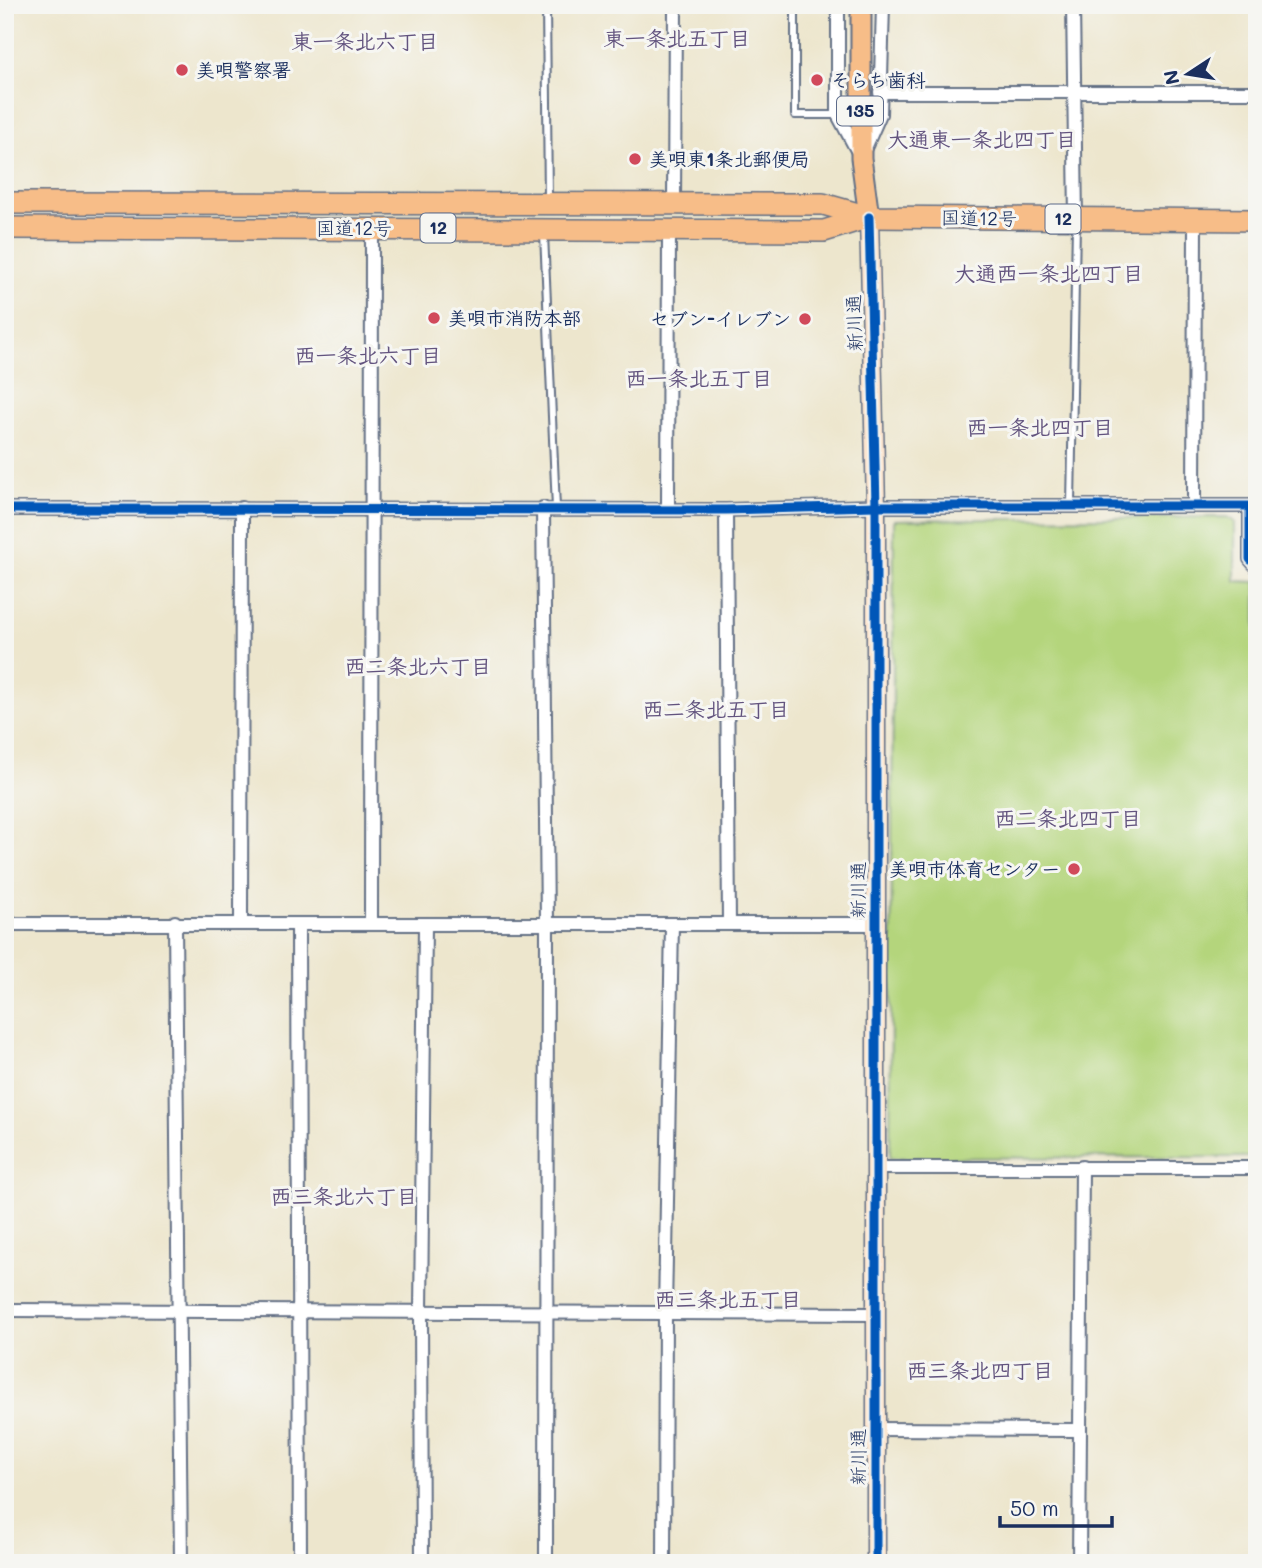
<svg xmlns="http://www.w3.org/2000/svg" width="1262" height="1568" font-family="Mali,'Klee One',sans-serif">
	<style>
		.green { fill: #b4d57c; stroke: #68826d; stroke-width: 2 }
		.lines { fill: none; stroke-linecap: round; stroke-linejoin: round }
		.lane-casing { stroke: #646f85; stroke-width: 10 }
		.street-casing { stroke: #646f85; stroke-width: 16 }
		.secondary-casing { stroke: #646f85; stroke-width: 21 }
		.primary-casing { stroke: #646f85; stroke-width: 23 }
		.highway-casing { stroke: #646f85; stroke-width: 24 }
		.lane { stroke: #fff; stroke-width: 6 }
		.street { stroke: #fff; stroke-width: 12 }
		.secondary { stroke: #fce5cf; stroke-width: 18 }
		.primary { stroke: #f7bd88; stroke-width: 19 }
		.highway { stroke: #f7bd88; stroke-width: 21 }
		.cycleway-casing { stroke: #f6f6f2; stroke-width: 13 }
		.cycleway { stroke: #0057b8; stroke-width: 9 }
		.poi-dot { fill: #d1495b; stroke: #f6f6f2; stroke-width: 2.5 }
		.labels { text-anchor: middle; stroke-width: 6; stroke-linejoin: round; paint-order: stroke }
		.shield { fill: #f6f6f2; stroke: #5d6b8a; stroke-width: 2 }
		.shield-label { font-size: 18px; font-weight: bold; fill: #1b2f5e }
		.poi-label { font-size: 19px; font-weight: bold; fill: #1b2f5e; stroke: #f6f6f2; text-anchor: start }
		.street-label { font-size: 19px; fill: #1b2f5e; stroke: #f6f6f2 }
		.neighbourhood-label { font-size: 21px; font-weight: bold; fill: #63547f; stroke: #f6f6f2 }
	</style>
	<rect width="100%" height="100%" fill="#f6f6f2"/>
	<filter id="ink" filterUnits="userSpaceOnUse"><feTurbulence type="fractalNoise" baseFrequency=".0143" numOctaves="2"/><feDisplacementMap in="SourceGraphic" scale="14" xChannelSelector="R" yChannelSelector="G"/><feConvolveMatrix kernelMatrix="1 2 1 2 8 2 1 2 1" color-interpolation-filters="sRGB"/></filter>
	<filter id="wash" filterUnits="userSpaceOnUse"><feTurbulence type="fractalNoise" baseFrequency=".00686" numOctaves="4" result="noise"/><feDisplacementMap in="SourceGraphic" scale="28" xChannelSelector="R" yChannelSelector="G"/><feGaussianBlur stdDeviation="1.57" result="paint"/><feColorMatrix in="noise" values="0 0 0 0 0 0 0 0 0 0 0 0 0 0 0 0 0 1.4 0 .05"/><feComposite in="paint" operator="in"/></filter>
	<g filter="url(#wash)">
		<rect width="100%" height="100%" fill="#ede6cd"/>
		<polygon class="green" points="1227,517 1235,522 1235,581 1256,582 1257,1157 890,1158 894,520"/>
	</g>
	<g filter="url(#ink)">
		<g class="lines">
			<defs>
				<g id="lane">
					<polyline points="546,5 548,199"/>
					<polyline points="795,5 795,115 837,115"/>
					<polyline points="544,234 556,508"/>
					<polyline points="1071,505 1076,224"/>
				</g>
				<g id="street">
					<polyline points="838,5 838,115 859,154"/>
					<polyline points="1073,5 1076,219"/>
					<polyline points="880,92 1257,92"/>
					<polyline points="865,148 880,114 883,5"/>
					<polyline points="674,206 675,5"/>
					<polyline points="1194,505 1195,220"/>
					<polyline points="543,508 547,924 546,1563"/>
					<polyline points="5,509 726,510 876,506 1250,506 1250,559 1257,567"/>
					<polyline points="668,509 669,230"/>
					<polyline points="726,510 729,924"/>
					<polyline points="175,922 181,1563"/>
					<polyline points="371,923 372,228"/>
					<polyline points="5,924 875,924"/>
					<polyline points="241,924 242,508"/>
					<polyline points="298,926 300,1563"/>
					<polyline points="875,1168 1257,1168"/>
					<polyline points="5,1310 875,1314"/>
					<polyline points="875,1429 1078,1430"/>
					<polyline points="422,1563 421,1312 425,925"/>
					<polyline points="664,1563 665,1311 672,924"/>
					<polyline points="1079,1563 1082,1167"/>
				</g>
				<polyline id="secondary" points="869,217 876,506 876,1563"/>
				<polyline id="primary" points="861,5 861,158 869,217"/>
				<g id="highway">
					<polyline points="5,203 823,204 869,217 1257,220"/>
					<polyline points="5,228 824,231 869,217"/>
				</g>
			</defs>
			<use href="#lane" class="lane-casing"/>
			<use href="#street" class="street-casing"/>
			<use href="#secondary" class="secondary-casing"/>
			<use href="#primary" class="primary-casing"/>
			<use href="#highway" class="highway-casing"/>
			<use href="#lane" class="lane"/>
			<use href="#street" class="street"/>
			<use href="#secondary" class="secondary"/>
			<use href="#primary" class="primary"/>
			<use href="#highway" class="highway"/>
			<defs>
				<g id="cycleway">
					<polyline points="869,217 876,506 876,1563"/>
					<polyline points="5,509 726,510 876,506 1250,506 1250,559 1257,567"/>
				</g>
			</defs>
			<use href="#cycleway" class="cycleway-casing"/>
			<use href="#cycleway" class="cycleway"/>
		</g>
	</g>
	<g class="poi-dot">
		<circle cx="182" cy="70" r="7"/>
		<circle cx="817" cy="80" r="7"/>
		<circle cx="635" cy="159" r="7"/>
		<circle cx="434" cy="318" r="7"/>
		<circle cx="805" cy="319" r="7"/>
		<circle cx="1074" cy="869" r="7"/>
	</g>
	<g class="labels">
		<g class="shield">
			<rect x="837" y="96.5" width="46" height="29" rx="5"/>
			<rect x="1045.5" y="204.5" width="35" height="29" rx="5"/>
			<rect x="420.5" y="213.5" width="35" height="29" rx="5"/>
		</g>
		<g class="shield-label">
			<text x="860" y="117">135</text>
			<text x="1063" y="225">12</text>
			<text x="438" y="234">12</text>
		</g>
		<g class="poi-label">
			<text x="196" y="77">美唄警察署</text>
			<text x="831" y="87">そらち歯科</text>
			<text x="649" y="166">美唄東1条北郵便局</text>
			<text x="448" y="325">美唄市消防本部</text>
			<text x="791" y="326" text-anchor="end">セブン-イレブン</text>
			<text x="1060" y="876" text-anchor="end">美唄市体育センター</text>
		</g>
		<g class="street-label">
			<text transform="translate(979 218) rotate(1)" y="7">国道12号</text>
			<text x="354" y="235">国道12号</text>
			<text transform="translate(854 323) rotate(-92)" y="7">新川通</text>
			<text transform="translate(858 890) rotate(-90)" y="7">新川通</text>
			<text transform="translate(858 1457) rotate(-90)" y="7">新川通</text>
		</g>
		<g class="neighbourhood-label">
			<text x="677" y="46">東一条北五丁目</text>
			<text x="365" y="49">東一条北六丁目</text>
			<text x="982" y="147">大通東一条北四丁目</text>
			<text x="1049" y="281">大通西一条北四丁目</text>
			<text x="368" y="363">西一条北六丁目</text>
			<text x="699" y="386">西一条北五丁目</text>
			<text x="1040" y="435">西一条北四丁目</text>
			<text x="418" y="674">西二条北六丁目</text>
			<text x="716" y="717">西二条北五丁目</text>
			<text x="1068" y="826">西二条北四丁目</text>
			<text x="344" y="1204">西三条北六丁目</text>
			<text x="728" y="1307">西三条北五丁目</text>
			<text x="980" y="1378">西三条北四丁目</text>
		</g>
	</g>
	<rect width="1262" height="1568" fill="none" stroke="#f6f6f2" stroke-width="28"/>
	<g transform="translate(1188 74) rotate(258)" stroke="#f6f6f2" stroke-width="5" paint-order="stroke">
	<path d="M0-5L12 26L0 18L-12 26Z" fill="#1b2f5e"/>
	<text y="-10" font-size="19" font-weight="bold" text-anchor="middle" fill="#1b2f5e">N</text>
	</g>
	<path d="M1000 1516v10h112v-10" fill="none" stroke="#1b2f5e" stroke-width="3.5"/>
	<text x="1010" y="1516" font-size="21" fill="#1b2f5e" stroke="#f6f6f2" stroke-width="5" paint-order="stroke">50 m</text>
</svg>
